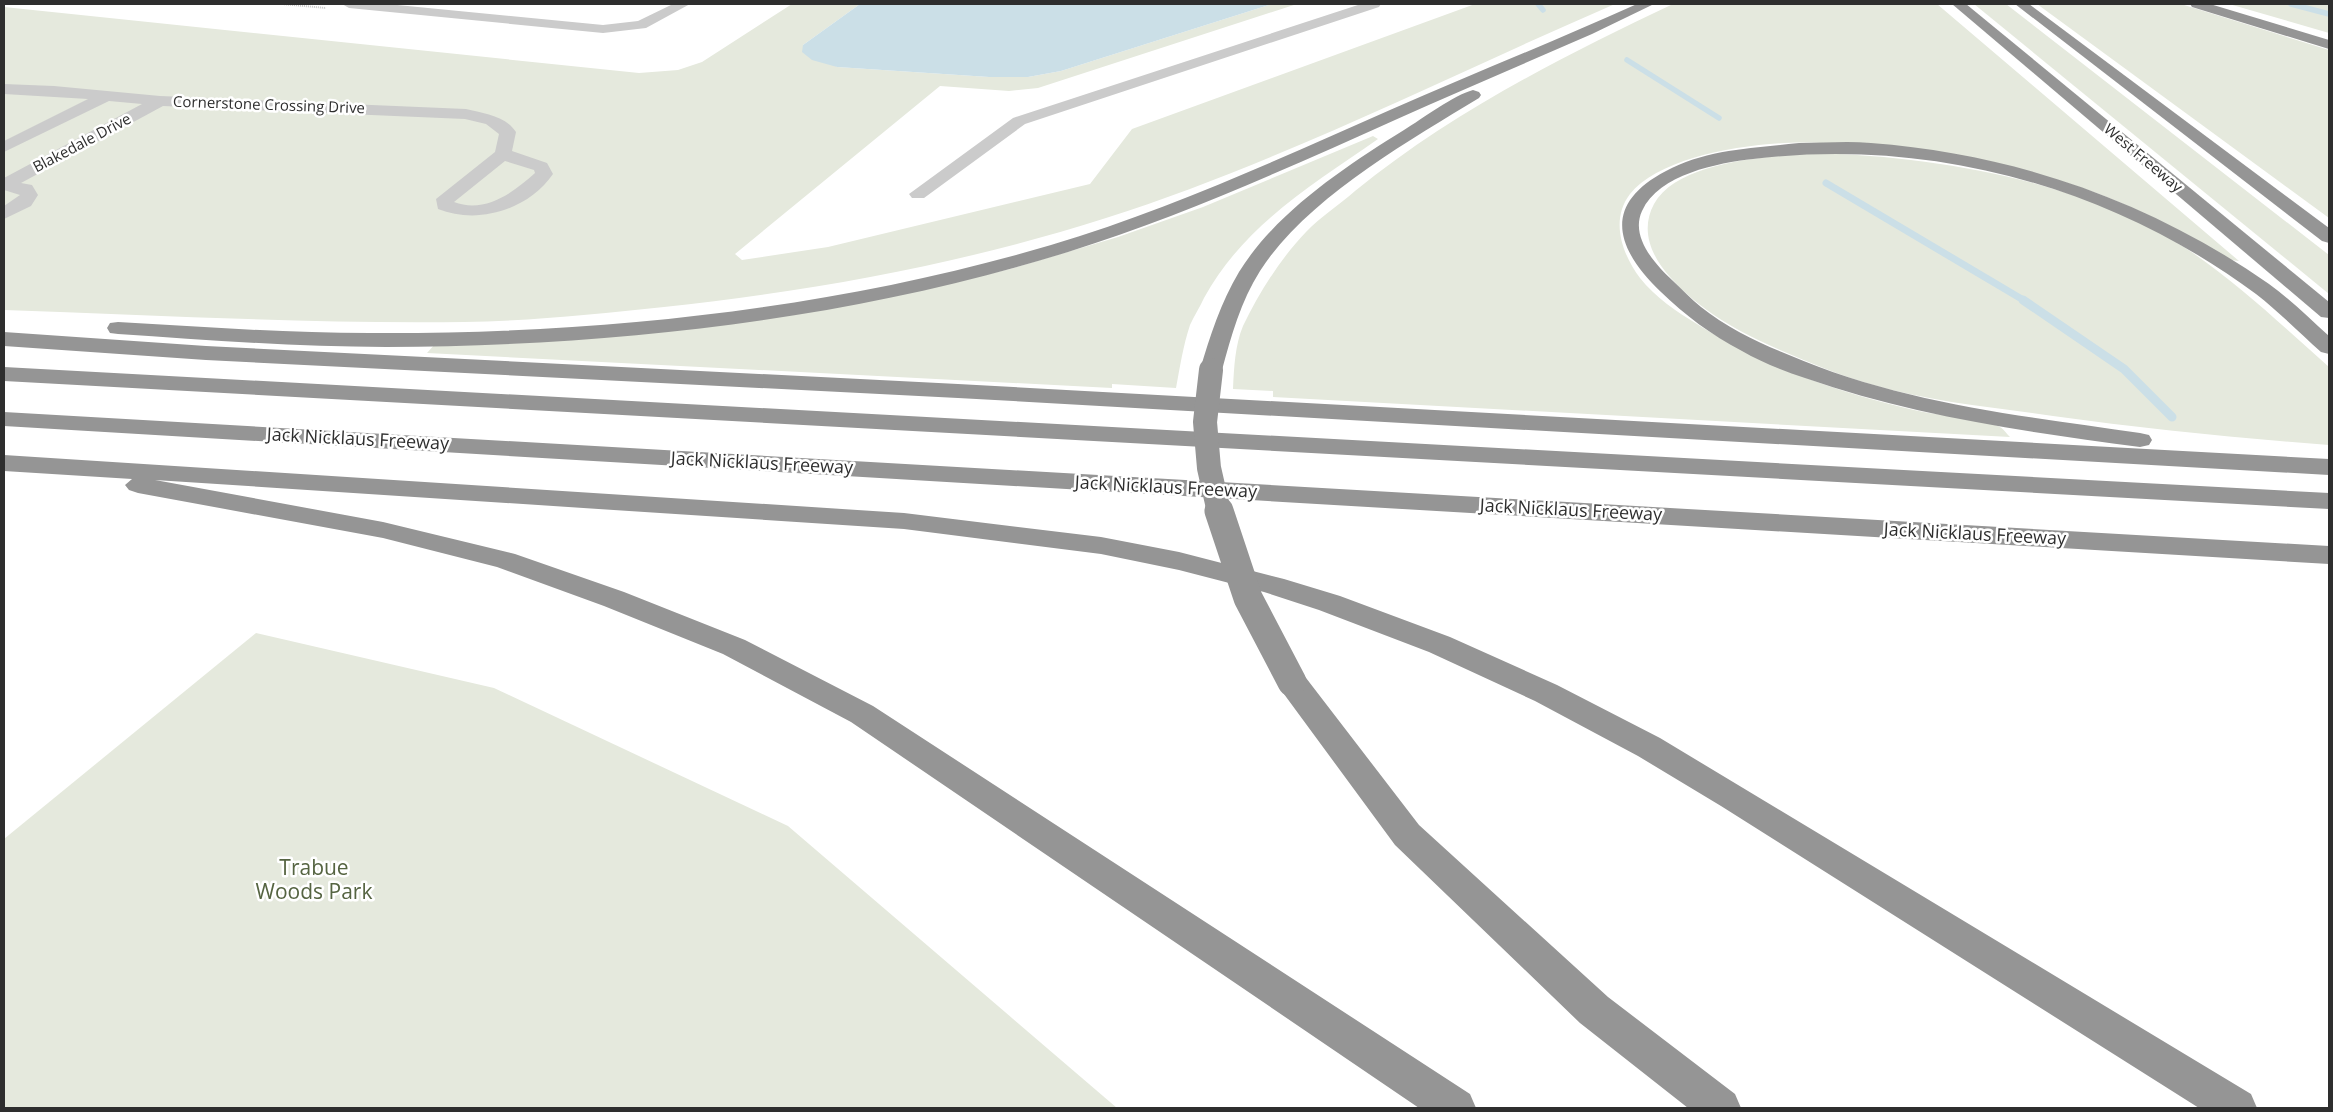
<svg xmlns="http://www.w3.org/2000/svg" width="2333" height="1112" font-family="'Open Sans',sans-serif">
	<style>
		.green { fill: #e5e9dd }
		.water { fill: #cbdfe7 }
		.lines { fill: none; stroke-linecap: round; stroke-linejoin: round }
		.stream-far2 { stroke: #cbdfe7; stroke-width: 5.5 }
		.stream-far1 { stroke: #cbdfe7; stroke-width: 7 }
		.stream { stroke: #cbdfe7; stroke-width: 9 }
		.path { stroke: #c8c8c8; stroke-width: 2; stroke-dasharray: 1 1; stroke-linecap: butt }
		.minor { fill: #cbcbcb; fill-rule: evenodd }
		.highway { fill: #959595; fill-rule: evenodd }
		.highway-bridge-far1 { stroke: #959595; stroke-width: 24 }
		.highway-bridge { stroke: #959595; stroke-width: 29 }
		.labels { text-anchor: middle; stroke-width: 5; stroke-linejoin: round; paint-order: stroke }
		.far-street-label { font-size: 15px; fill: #2e2e2e; stroke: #fff }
		.street-label { font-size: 18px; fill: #2e2e2e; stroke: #fff }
		.near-park-label { font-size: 21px; fill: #556441; stroke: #fff }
	</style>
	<rect width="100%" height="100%" fill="#fff"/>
	<g class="green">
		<path d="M792,4H860L803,45L837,67L989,77H1028L1061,71L1272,4H1297L1038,88L1009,91L940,86L735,254L742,260L828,247L1090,184L1132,129L1475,4H1615C1448,76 1279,163 1106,218C962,264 814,291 664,307C598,314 531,321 464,322C311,324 157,315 4,310V7L639,73L678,70L702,62Z"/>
		<path d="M1673,4H1937L2239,261L2231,260C2170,224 2108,192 2038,175C2009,168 1978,166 1948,162C1908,156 1869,148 1829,144C1777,138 1664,151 1630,194C1610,220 1622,254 1640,278C1655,297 1677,312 1697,324C1764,367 1837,392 1914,410C1938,416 1976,417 1998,426C2003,428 2006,433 2010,437L1273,397V391L1233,389C1234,368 1235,345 1243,326C1259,293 1280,259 1306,232C1320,217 1339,205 1355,191C1451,113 1561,57 1673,4Z"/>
		<polygon points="1974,4 2006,4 2329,255 2329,294"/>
		<polygon points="2037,4 2181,4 2329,50 2329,218"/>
		<polygon points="2229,4 2329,4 2329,33"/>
		<path d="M1373,136L1378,139C1312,185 1244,225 1204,298C1200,307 1194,316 1190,325C1183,346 1180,367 1176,388L1112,384V388L427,353L435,344L893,296L1010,269L1118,237L1203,207Z"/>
		<path d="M1817,153C1942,157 2088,182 2193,253C2241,286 2285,328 2329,367V445C2237,438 2145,429 2053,416C1993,407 1929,402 1870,384C1839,375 1810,363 1780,350C1739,332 1700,311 1670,277C1651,256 1640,230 1654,204C1678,160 1773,156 1817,153Z"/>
		<polygon points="256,633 494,688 788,826 1117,1108 4,1108 4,839"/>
	</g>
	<polygon class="water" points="860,4 1272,4 1061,71 1028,77 989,77 837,67 812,60 802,52 803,45"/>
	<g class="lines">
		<g class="stream-far2">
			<polyline points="1538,4 1543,10"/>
			<polyline points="2291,4 2329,14"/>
			<polyline points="1627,60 1719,118"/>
		</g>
		<polyline class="stream-far1" points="1826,183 2025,301"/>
		<polyline class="stream" points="2023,300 2124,369 2172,417"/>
		<polyline class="path" points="282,4 326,8"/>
		<g class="minor">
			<polygon points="342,4 387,4 603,25 638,21 673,4 690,4 646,28 603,33 349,8"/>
			<polygon points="1361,4 1381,4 1379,7 1025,124 924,198 912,198 909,194 1013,118"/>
			<path d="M4,84L54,86L160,96L466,109C483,113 506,116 516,132L512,151L547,163L553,174C528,210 478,225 438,209L436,199L495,152L499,134L486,124L465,119L163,106L21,183L32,185L38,195L31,206L4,219V206L20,195L4,190V178L142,104L109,101L4,152V141L88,99L4,94ZM505,161L534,170L535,173C514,192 485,214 454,202Z"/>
		</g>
		<g class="highway">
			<path d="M1637,4H1654L1592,34C1526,63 1460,91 1395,120C1288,168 1180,217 1068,252C849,320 615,346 386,347C297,347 207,340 118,334L110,333L107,328L110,323L118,322C207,327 297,334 387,333C610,333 837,308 1051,245C1168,210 1279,159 1390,110C1472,74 1555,41 1637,4Z"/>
			<polygon points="1952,4 1966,4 2329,302 2329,318 2321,317"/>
			<polygon points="2015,4 2029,4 2329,228 2329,243 2322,241"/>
			<polygon points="2190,4 2210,4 2329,40 2329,49 2192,7"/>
			<path d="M1473,90L1479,92L1481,95L1479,98C1407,142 1306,199 1260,271C1241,301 1231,336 1222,370L1219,375L1211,377L1203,375L1200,370C1210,336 1221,302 1239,272C1276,212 1346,166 1404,130C1422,119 1454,95 1473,90Z"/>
			<path d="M1799,143C1823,143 1847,141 1871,143C2015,154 2150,201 2269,284C2290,299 2309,318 2329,336V354L2321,352C2300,333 2279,312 2256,294C2112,187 1931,137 1753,159C1718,163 1659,174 1642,211C1630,237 1655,264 1672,280C1682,289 1691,299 1701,307C1727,328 1759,343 1789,355C1900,403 2022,416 2140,433L2149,435L2152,440L2149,445L2140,447C2027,432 1913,416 1805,378C1784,371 1761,362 1742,351C1711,335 1685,315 1661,292C1616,249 1601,205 1666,171C1706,149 1755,148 1799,143Z"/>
			<polygon points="4,332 206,346 958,384 2329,459 2329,475 958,398 206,360 4,346"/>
			<polygon points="4,367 2329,493 2329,509 4,381"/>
			<polygon points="4,412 2329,546 2329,564 4,426"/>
			<polygon points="4,455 904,513 1101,537 1179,552 1284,579 1340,596 1450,637 1557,685 1660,738 2251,1094 2257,1108 2199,1108 1721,806 1638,756 1535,701 1429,652 1319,610 1264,592 1179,570 1101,554 904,529 155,480 383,522 515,554 624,592 745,640 873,706 1470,1094 1476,1108 1419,1108 851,722 723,654 604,606 497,567 383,538 138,493 129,490 125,485 132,479 4,471"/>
			<polygon points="1292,671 1303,674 1419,825 1608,997 1735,1094 1741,1108 1688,1108 1580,1023 1395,845 1281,690 1277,682 1281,674"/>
		</g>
		<polyline class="highway-bridge-far1" points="1211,370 1205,422 1209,468 1219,512"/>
		<polyline class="highway-bridge" points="1219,511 1248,598 1292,682"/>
	</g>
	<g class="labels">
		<g class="far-street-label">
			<text transform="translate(269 105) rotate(2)" y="5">Cornerstone Crossing Drive</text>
			<text transform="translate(82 143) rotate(-28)" y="5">Blakedale Drive</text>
			<text transform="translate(2143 158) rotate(40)" y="5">West Freeway</text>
		</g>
		<g class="street-label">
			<text transform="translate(358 439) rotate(3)" y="6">Jack Nicklaus Freeway</text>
			<text transform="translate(762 463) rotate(3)" y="6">Jack Nicklaus Freeway</text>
			<text transform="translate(1166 487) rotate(3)" y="6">Jack Nicklaus Freeway</text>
			<text transform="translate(1571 510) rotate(3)" y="6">Jack Nicklaus Freeway</text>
			<text transform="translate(1975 534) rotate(3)" y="6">Jack Nicklaus Freeway</text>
		</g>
		<g class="near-park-label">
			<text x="314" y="875">Trabue<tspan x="314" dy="24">Woods Park</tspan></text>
		</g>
	</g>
	<rect width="2333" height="1112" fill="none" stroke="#2e2e2e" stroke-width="10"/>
</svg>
